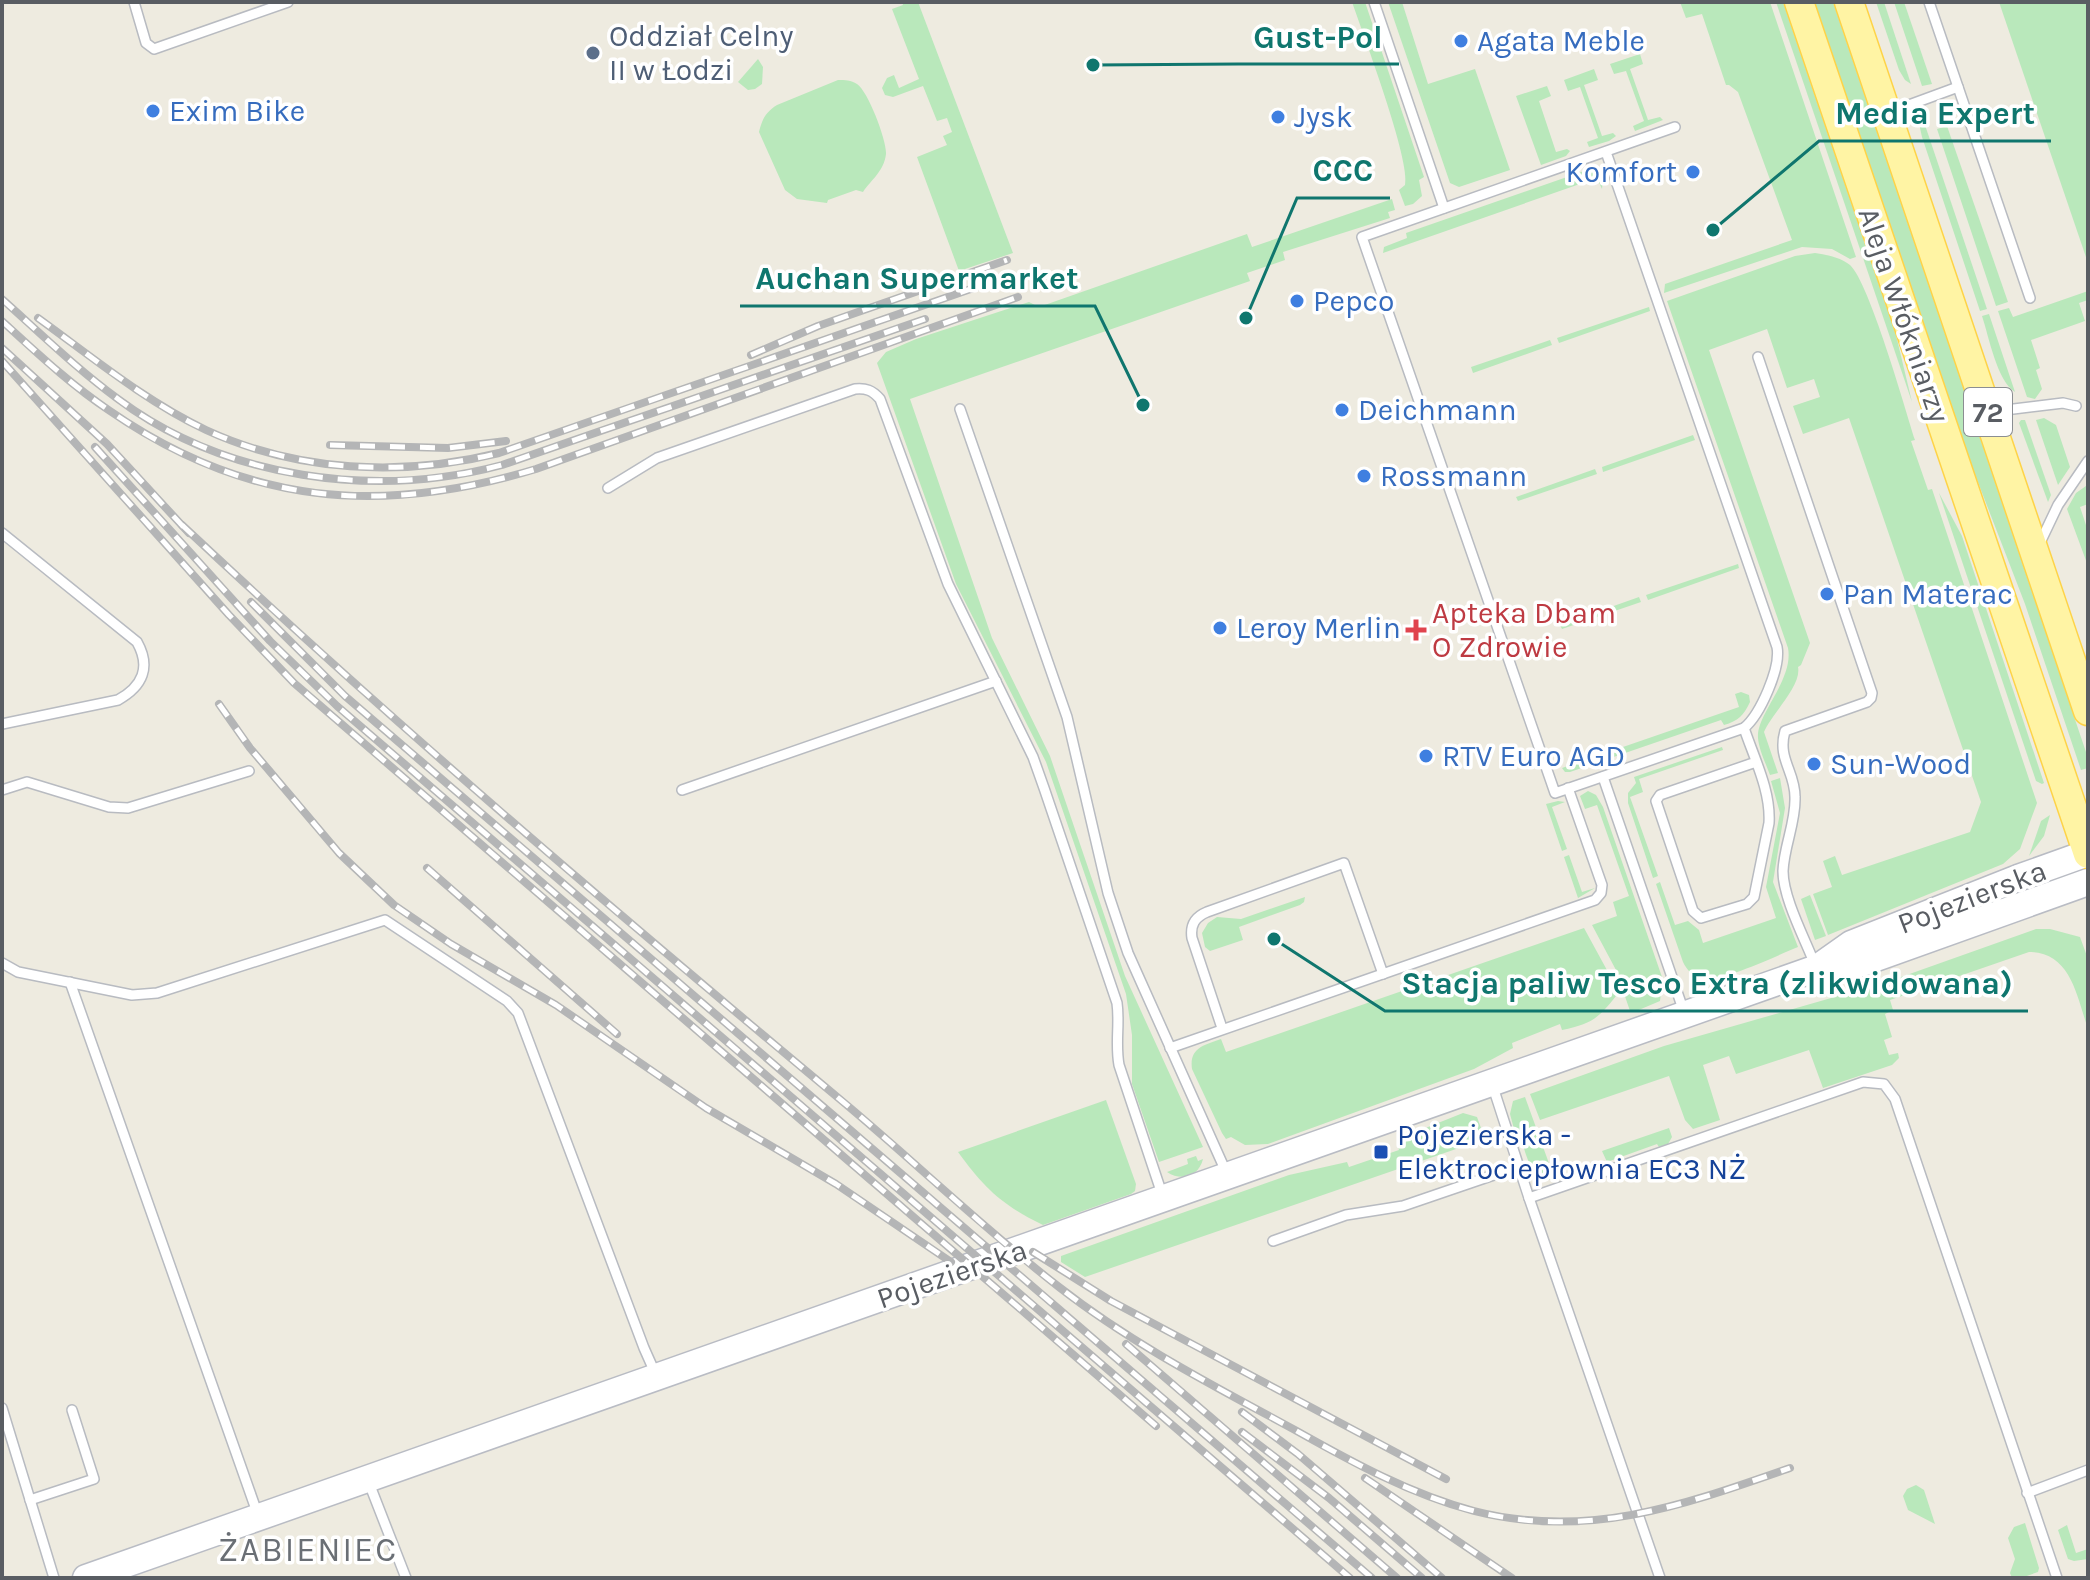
<svg xmlns="http://www.w3.org/2000/svg" width="2090" height="1580" font-family="Karla,sans-serif">
	<style>
		.green { fill: #b9e8bb }
		.lines { fill: none; stroke-linecap: round; stroke-linejoin: round }
		.lane-casing { stroke: #b8bbc1; stroke-width: 12 }
		.secondary-casing { stroke: #b9bcc4; stroke-width: 29 }
		.primary-casing { stroke: #fed348; stroke-width: 31 }
		.lane { stroke: #fff; stroke-width: 9 }
		.secondary { stroke: #fff; stroke-width: 26 }
		.primary { stroke: #fff4a4; stroke-width: 28 }
		.rail-casing { stroke: #b4b5b6; stroke-width: 8 }
		.rail { stroke: #fff; stroke-width: 5; stroke-dasharray: 15; stroke-linecap: butt }
		.shop-dot { fill: #3f7fe0; stroke: #fff; stroke-width: 3 }
		.service-dot { fill: #5c6f8a; stroke: #fff; stroke-width: 3 }
		.health-dot { fill: #e0444e; stroke: #fff; stroke-width: 3 }
		.transit-dot { fill: #1a4fb4; stroke: #fff; stroke-width: 3 }
		.labels { text-anchor: middle; stroke-width: 7; stroke-linejoin: round; paint-order: stroke }
		.shield { fill: #fff; stroke: #8b8e92; stroke-width: 2 }
		.shield-label { font-size: 28px; font-weight: bold; fill: #595d63 }
		.service-label { font-size: 30px; fill: #4e5e75; stroke: #fff; text-anchor: start }
		.shop-label { font-size: 30px; fill: #366cbe; stroke: #fff; text-anchor: start }
		.street-label { font-size: 30px; fill: #595d63; stroke: #fff }
		.health-label { font-size: 30px; fill: #be3a42; stroke: #fff; text-anchor: start }
		.transit-label { font-size: 30px; fill: #164399; stroke: #fff; text-anchor: start }
		.quarter-label { font-size: 34px; letter-spacing: 2px; fill: #6a6f75; stroke: #fff }
		.leader { fill: none; stroke: #0f766e; stroke-width: 3 }
		.callout-dot { fill: #0f766e; stroke: #fff; stroke-width: 3 }
		.callout-label { font-size: 32px; text-anchor: middle; font-weight: bold; fill: #0f766e; stroke: #fff; stroke-width: 7; stroke-linejoin: round; paint-order: stroke }
	</style>
	<rect width="100%" height="100%" fill="#eeebe0"/>
	<g class="green">
		<polygon points="902,2 918,2 1013,253 959,271 917,157 947,145 943,136 952,132 947,118 937,121 923,86 893,97 885,95 882,88 887,78 894,75 899,88 919,79 892,9 903,5"/>
		<path d="M1352,2H1365L1424,177L1419,180L1422,196L1413,204L1405,206L1399,190L1405,185C1411,161 1363,34 1352,2Z"/>
		<polygon points="1388,2 1402,2 1428,84 1475,69 1510,170 1459,187 1450,183"/>
		<polygon points="1680,2 1770,2 1856,257 1850,259 1832,249 1802,247 1664,293 1665,284 1792,240 1738,92 1729,85 1726,85 1702,14 1686,18"/>
		<polygon points="1776,2 1783,2 1896,335 1912,402"/>
		<polygon points="1814,2 1833,2 2088,758 2088,768 2081,770 2025,604 1964,446"/>
		<polygon points="1876,2 1884,2 1911,84 1905,80 1899,70"/>
		<polygon points="1894,2 1904,2 1932,84 1922,86"/>
		<polygon points="1999,2 2088,2 2088,263"/>
		<polygon points="1640,54 1643,64 1630,69 1648,120 1660,117 1663,120 1635,131 1633,126 1644,121 1626,71 1614,74 1610,64"/>
		<polygon points="758,59 763,67 762,84 755,89 748,90 738,82"/>
		<polygon points="1594,69 1598,80 1584,85 1602,136 1613,133 1616,136 1609,141 1589,147 1587,142 1598,138 1580,87 1568,91 1564,80"/>
		<path d="M838,80C845,80 851,80 857,84C868,91 887,141 886,154C884,171 872,179 863,192L856,190L828,200L827,203L797,199L785,190L759,132C762,119 766,112 777,105Z"/>
		<polygon points="1547,86 1551,96 1539,101 1556,152 1567,149 1570,151 1566,156 1541,165 1516,96"/>
		<polygon points="1923,119 1987,309 1980,311 1922,137 1920,128"/>
		<polygon points="1947,126 2008,302 1996,306 1937,129"/>
		<polygon points="1596,169 1603,177 1602,189 1597,178 1383,253 1384,247 1407,238 1406,233 1587,170"/>
		<polygon points="1392,199 1395,210 1388,212 1390,218 1283,252 1285,260 1247,273 1250,281 910,399 992,638 1050,756 1125,976 1203,1147 1159,1162 1132,1084 1132,1035 1126,994 1046,762 956,584 877,363 886,352 916,339 1029,302 1039,307 1247,234 1252,247"/>
		<path d="M1815,253C1827,255 1840,257 1850,265C1869,282 1905,408 1915,440L1911,441L1928,490L1932,489L2037,803L2020,849L2003,864L1828,935L1813,894L1832,887L1823,861L1835,856L1842,875L1970,832L1981,802L1849,418L1803,434L1793,406L1820,397L1814,379L1787,388L1767,329L1709,350L1810,643L1801,665L1798,667C1802,686 1772,713 1764,732L1778,773L1770,775C1766,764 1759,750 1758,738C1756,714 1794,680 1788,648L1667,301L1795,256Z"/>
		<polygon points="2088,291 2088,300 2079,303 2085,321 2031,340 2040,368 2036,370 2042,389 2035,399 2027,397 1998,311 2009,308 2013,317"/>
		<polygon points="1649,307 1650,311 1559,343 1557,338"/>
		<path d="M1989,314L2015,392C1997,381 1989,337 1982,316Z"/>
		<polygon points="1550,340 1552,345 1473,373 1471,367"/>
		<polygon points="2044,418 2056,425 2070,467 2058,485 2036,420"/>
		<polygon points="2021,420 2025,420 2051,495 2048,502 2019,423"/>
		<polygon points="1693,435 1695,440 1603,472 1602,467"/>
		<polygon points="1595,469 1597,474 1518,501 1516,497"/>
		<polygon points="2086,486 2088,504 2080,507 2088,531 2088,566 2067,509 2076,493"/>
		<polygon points="1939,493 1962,536 2044,783 2042,784 2036,781"/>
		<polygon points="1738,564 1739,568 1648,600 1646,595"/>
		<polygon points="1639,597 1641,602 1562,629 1560,625"/>
		<path d="M1741,692L1749,695L1750,702C1744,715 1738,721 1724,725L1721,720L1570,772H1565L1562,768L1739,707L1735,694Z"/>
		<polygon points="1722,747 1723,750 1639,779 1643,792 1630,797 1658,876 1653,878 1628,803 1628,793 1636,783 1634,777"/>
		<path d="M1780,778L1785,808L1773,882L1798,947C1775,956 1724,982 1701,978C1692,976 1687,970 1683,962L1656,884L1660,882L1675,925L1688,921L1699,930L1703,943L1776,918L1766,887L1780,813L1771,781Z"/>
		<polygon points="1588,791 1596,795 1603,807 1662,977 1656,979 1661,993 1660,1001 1634,1012 1630,1011 1616,970 1592,925 1617,916 1613,902 1629,896 1597,805 1585,809 1580,796"/>
		<polygon points="1558,801 1565,802 1552,807 1567,849 1562,851 1546,804"/>
		<polygon points="2050,815 2044,836 2029,856 2041,821"/>
		<polygon points="1569,855 1582,892 1595,888 1578,898 1564,857"/>
		<polygon points="1810,895 1826,936 1815,940 1801,899"/>
		<polygon points="1305,897 1304,902 1300,905 1239,927 1243,940 1210,951 1205,947 1202,933 1208,923 1217,917 1241,919"/>
		<path d="M1584,928L1608,972L1616,996C1598,1019 1591,1024 1562,1030L1560,1024L1512,1043L1513,1048L1474,1069L1268,1144L1245,1145L1231,1137L1226,1139L1222,1133L1192,1069C1189,1048 1204,1045 1221,1039L1226,1052Z"/>
		<path d="M2036,929H2050L2080,937L2088,959V1029C2077,997 2071,952 2029,952L1890,1000L1893,1010L1885,1014L1892,1037L1884,1040L1889,1055L1898,1053L1899,1058L1892,1065L1823,1088L1809,1050L1736,1074L1729,1056L1703,1065L1720,1120L1693,1129L1685,1120L1669,1076L1540,1120L1530,1094L1664,1046L1887,982Z"/>
		<path d="M1525,1097L1555,1180C1528,1182 1525,1148 1518,1128L1514,1129L1510,1114L1513,1101Z"/>
		<path d="M1106,1100L1136,1184L1135,1191L1131,1194L1043,1225C1003,1206 984,1188 958,1152Z"/>
		<polygon points="1463,1113 1477,1117 1485,1139 1085,1277 1061,1262 1061,1256 1289,1175 1347,1162 1349,1167 1399,1150 1397,1144 1428,1127"/>
		<polygon points="1669,1128 1672,1137 1668,1144 1659,1147 1657,1144 1607,1162 1602,1151"/>
		<path d="M1196,1156L1198,1161L1203,1159C1199,1176 1182,1182 1167,1172L1188,1164L1187,1159Z"/>
		<polygon points="1916,1485 1924,1490 1935,1524 1908,1510 1903,1496 1907,1489"/>
		<polygon points="2025,1523 2039,1568 2038,1572 2021,1578 2012,1578 2010,1573 2015,1559 2008,1538 2014,1527"/>
		<polygon points="2067,1525 2076,1553 2088,1549 2088,1559 2074,1561 2068,1559 2058,1530"/>
	</g>
	<g class="lines">
		<defs>
			<g id="lane">
				<polyline points="134,2 146,43 154,49 288,2"/>
				<polyline points="1374,2 1444,208"/>
				<polyline points="1929,2 2030,298"/>
				<polyline points="1890,112 1958,87"/>
				<path d="M1606,152L1777,647C1781,668 1760,715 1744,728L1555,793L1362,237L1675,127"/>
				<path d="M1758,357L1872,693L1871,698L1867,702L1785,731C1777,759 1795,771 1795,797C1796,822 1784,846 1783,871C1783,898 1805,939 1815,965"/>
				<polyline points="960,409 1067,717 1108,893 1128,953 1227,1174"/>
				<polyline points="1989,412 2063,403 2076,406"/>
				<path d="M608,488L657,458L855,389C866,388 872,390 880,399L948,584L1033,757L1044,788L1117,1003C1120,1024 1115,1043 1119,1065L1163,1197"/>
				<path d="M2,533L137,642C151,667 143,686 118,700L2,724"/>
				<polyline points="2038,547 2058,505 2088,461"/>
				<path d="M1744,728C1754,758 1771,791 1769,823L1754,897L1747,904L1701,918L1693,911L1656,801L1660,795L1756,762"/>
				<polyline points="1603,777 1684,1012"/>
				<polyline points="2,790 27,782 109,807 128,808 249,771"/>
				<polyline points="682,790 996,681"/>
				<polyline points="2,963 18,972 132,995 157,993 385,920 507,1001 518,1013 644,1348 656,1375"/>
				<polyline points="70,982 258,1515"/>
				<path d="M1222,1028L1192,938C1190,925 1195,917 1207,912L1344,863L1383,974"/>
				<polyline points="1170,1048 1595,900 1601,893 1602,885 1568,788"/>
				<polyline points="1492,1084 1529,1198 1863,1082 1884,1084 1895,1099 2057,1578"/>
				<polyline points="1529,1198 1660,1578"/>
				<polyline points="1273,1241 1346,1215 1403,1206 1520,1166"/>
				<polyline points="2,1408 54,1578"/>
				<polyline points="369,1483 406,1578"/>
				<polyline points="2027,1493 2088,1470"/>
				<polyline points="30,1500 94,1479 72,1410"/>
			</g>
			<g id="secondary">
				<polyline points="1817,968 1851,944 2018,878 2088,853"/>
				<polyline points="86,1578 1817,968 1859,964 2088,882"/>
			</g>
			<g id="primary">
				<polyline points="1799,2 2088,854"/>
				<polyline points="1849,2 2088,711"/>
			</g>
		</defs>
		<use href="#lane" class="lane-casing"/>
		<use href="#secondary" class="secondary-casing"/>
		<use href="#primary" class="primary-casing"/>
		<use href="#lane" class="lane"/>
		<use href="#secondary" class="secondary"/>
		<use href="#primary" class="primary"/>
		<defs>
			<g id="rail">
				<path d="M2,299C40,333 77,369 118,399C225,479 375,499 502,465L925,319"/>
				<path d="M38,318C92,357 145,401 206,430C297,472 402,477 499,453L1011,275"/>
				<path d="M2,321C37,353 71,385 110,411C246,505 380,516 536,469L1018,297"/>
				<polyline points="2,348 107,444 189,533"/>
				<polyline points="751,355 818,326 1007,260"/>
				<polyline points="2,361 229,615 294,683 1156,1426"/>
				<polyline points="330,445 448,448 506,441"/>
				<polyline points="95,447 270,641 337,706 1350,1578"/>
				<path d="M182,525C395,725 618,914 842,1101C915,1162 984,1229 1059,1287C1132,1344 1214,1386 1295,1430C1352,1462 1410,1494 1474,1511C1588,1540 1684,1505 1790,1468"/>
				<polyline points="251,602 345,696 1372,1578"/>
				<polyline points="219,704 250,748 339,853 394,905 451,944 556,1005 706,1108 836,1184 951,1262"/>
				<polyline points="427,868 617,1034"/>
				<polyline points="1033,1252 1111,1301 1446,1479"/>
				<polyline points="1126,1344 1397,1578"/>
				<polyline points="1242,1412 1298,1454 1442,1578"/>
				<polyline points="1242,1432 1329,1498 1422,1578"/>
				<polyline points="1365,1478 1512,1578"/>
			</g>
		</defs>
		<use href="#rail" class="rail-casing"/>
		<use href="#rail" class="rail"/>
	</g>
	<g class="shop-dot">
		<circle cx="1461" cy="41" r="8"/>
		<circle cx="153" cy="111" r="8"/>
		<circle cx="1278" cy="117" r="8"/>
		<circle cx="1693" cy="172" r="8"/>
		<circle cx="1297" cy="301" r="8"/>
		<circle cx="1342" cy="410" r="8"/>
		<circle cx="1364" cy="476" r="8"/>
		<circle cx="1827" cy="594" r="8"/>
		<circle cx="1220" cy="628" r="8"/>
		<circle cx="1426" cy="756" r="8"/>
		<circle cx="1814" cy="764" r="8"/>
	</g>
	<circle class="service-dot" cx="593" cy="53" r="8"/>
	<path class="health-dot" d="M1412 618h8v8h8v8h-8v8h-8v-8h-8v-8h8z"/>
	<rect class="transit-dot" x="1373" y="1144" width="16" height="16" rx="4"/>
	<g class="labels">
		<rect class="shield" x="1964" y="388" width="48" height="48" rx="6"/>
		<g class="shield-label">
			<text x="1988" y="422">72</text>
		</g>
		<g class="service-label">
			<text x="609" y="46">Oddział Celny<tspan x="609" dy="34">II w Łodzi</tspan></text>
		</g>
		<g class="shop-label">
			<text x="1477" y="51">Agata Meble</text>
			<text x="169" y="121">Exim Bike</text>
			<text x="1294" y="127">Jysk</text>
			<text x="1677" y="182" text-anchor="end">Komfort</text>
			<text x="1313" y="311">Pepco</text>
			<text x="1358" y="420">Deichmann</text>
			<text x="1380" y="486">Rossmann</text>
			<text x="1843" y="604">Pan Materac</text>
			<text x="1236" y="638">Leroy Merlin</text>
			<text x="1442" y="766">RTV Euro AGD</text>
			<text x="1830" y="774">Sun-Wood</text>
		</g>
		<g class="street-label">
			<text transform="translate(1904 315) rotate(71)" y="10">Aleja Włókniarzy</text>
			<text transform="translate(1972 897) rotate(-21)" y="10">Pojezierska</text>
			<text transform="translate(952 1274) rotate(-19)" y="10">Pojezierska</text>
		</g>
		<g class="health-label">
			<text x="1432" y="623">Apteka Dbam<tspan x="1432" dy="34">O Zdrowie</tspan></text>
		</g>
		<g class="transit-label">
			<text x="1397" y="1145">Pojezierska -<tspan x="1397" dy="34">Elektrociepłownia EC3 NŻ</tspan></text>
		</g>
		<g class="quarter-label">
			<text x="308" y="1561">ŻABIENIEC</text>
		</g>
	</g>
	<path class="leader" d="M1093 65L1238 64H1399M1713 230L1819 141H2051M1246 318L1297 198H1390M1143 405L1095 306H740M1274 939L1385 1011H2028"/>
	<g class="callout-dot">
		<circle cx="1093" cy="65" r="8"/>
		<circle cx="1713" cy="230" r="8"/>
		<circle cx="1246" cy="318" r="8"/>
		<circle cx="1143" cy="405" r="8"/>
		<circle cx="1274" cy="939" r="8"/>
	</g>
	<g class="callout-label">
		<text x="1318" y="48">Gust-Pol</text>
		<text x="1935" y="124">Media Expert</text>
		<text x="1343" y="181">CCC</text>
		<text x="917" y="289">Auchan Supermarket</text>
		<text x="1707" y="994">Stacja paliw Tesco Extra (zlikwidowana)</text>
	</g>
	<rect width="2090" height="1580" fill="none" stroke="#595d63" stroke-width="8"/>
</svg>
